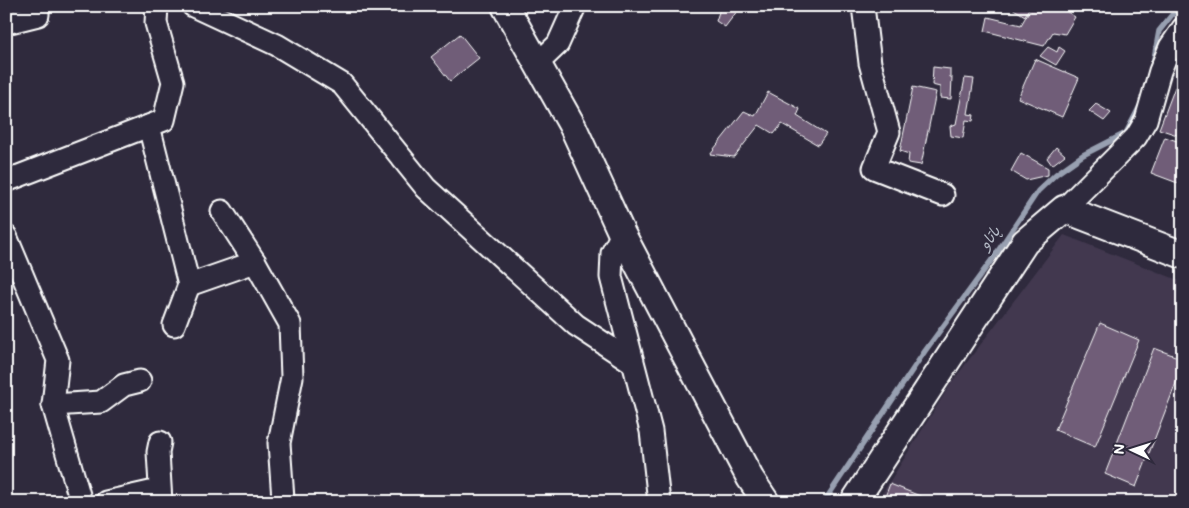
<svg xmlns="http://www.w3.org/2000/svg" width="1189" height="508" font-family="Mali,'Playpen Sans Arabic',sans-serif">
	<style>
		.built { fill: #42394f }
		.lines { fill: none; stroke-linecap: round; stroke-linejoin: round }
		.stream { stroke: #98a0b1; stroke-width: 5.5 }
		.building { fill: #6f5d78; stroke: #fff }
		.minor-casing { stroke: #fff; stroke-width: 25 }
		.tertiary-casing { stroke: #fff; stroke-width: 30 }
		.minor { stroke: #2f2a3d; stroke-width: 21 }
		.tertiary { stroke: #2f2a3d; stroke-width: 26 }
		.labels { text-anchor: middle; stroke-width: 5; stroke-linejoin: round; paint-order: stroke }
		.water-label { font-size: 15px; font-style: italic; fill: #b2b8c4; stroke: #2f2a3d }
	</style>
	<rect width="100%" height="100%" fill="#2f2a3d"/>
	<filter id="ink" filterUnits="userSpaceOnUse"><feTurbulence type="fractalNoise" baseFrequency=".02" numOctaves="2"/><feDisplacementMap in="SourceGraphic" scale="10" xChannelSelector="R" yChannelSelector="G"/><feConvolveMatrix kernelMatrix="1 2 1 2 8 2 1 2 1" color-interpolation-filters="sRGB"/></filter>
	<g filter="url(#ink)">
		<polygon class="built" points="1064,235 1183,282 1183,502 877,502 952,382"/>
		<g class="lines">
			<g class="stream">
				<polyline points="1153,64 1159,31 1179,6"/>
				<polyline points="824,502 925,351 996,254 1038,191 1056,174 1083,155 1126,133 1140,106"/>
			</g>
		</g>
		<g class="building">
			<polygon points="721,6 741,6 725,27 716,21"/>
			<polygon points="1009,6 1030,6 1025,16"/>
			<polygon points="1032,6 1059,6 1075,17 1065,34 1053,32 1044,46 985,31 988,17 1021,25"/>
			<polygon points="460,34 479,58 450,81 431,57"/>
			<polygon points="1048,47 1057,52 1059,47 1065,51 1056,65 1040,56"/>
			<polygon points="1035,59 1079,78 1062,117 1018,98"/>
			<polygon points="933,67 950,69 950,77 952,77 951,99 940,98 940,87 932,85"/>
			<polygon points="965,78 974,79 968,114 974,115 973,121 966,120 963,138 951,136 950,126 956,124"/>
			<polygon points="913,87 936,92 921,165 908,163 909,154 900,151"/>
			<polygon points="1175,87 1183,90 1183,137 1159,129"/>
			<polygon points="768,92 800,109 797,116 826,134 818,145 782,124 774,134 759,125 734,157 710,154 744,111 755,116"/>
			<polygon points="1096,104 1111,113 1104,121 1089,111"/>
			<polygon points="1165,137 1183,143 1183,185 1151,173"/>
			<polygon points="1056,147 1065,155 1052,165 1047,158"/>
			<polygon points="1021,153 1048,168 1048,175 1026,180 1011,171"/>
			<polygon points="1100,323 1139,340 1095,447 1055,430"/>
			<polygon points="1154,348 1183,359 1183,365 1136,487 1105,474"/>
			<polygon points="890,484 935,502 883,502"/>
		</g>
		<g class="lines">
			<defs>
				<g id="minor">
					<polyline points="193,6 277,45 342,84 426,188 576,325 632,362"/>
					<polyline points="863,6 870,63 889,132 874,168 943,195"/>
					<polyline points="6,23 38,15 38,6"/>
					<polyline points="537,64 558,44 575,6"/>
					<polyline points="149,126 189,285 174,325"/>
					<polyline points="6,181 164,120 173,82 156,23 157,6"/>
					<polyline points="1064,209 1136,137 1146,120 1160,71 1170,47 1183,28"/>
					<polyline points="222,211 255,262 290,324 292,377 279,443 283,499"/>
					<polyline points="622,234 612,253 611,277 651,431 659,502"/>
					<polyline points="6,236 58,360 53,405 81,502"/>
					<polyline points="189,285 255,262"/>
					<polyline points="53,405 101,402 124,385 140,381"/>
					<polyline points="160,442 158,452 161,502"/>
					<polyline points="106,502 159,490"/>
				</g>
				<g id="tertiary">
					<polyline points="505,6 573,127 622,234 750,478 766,502"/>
					<polyline points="854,502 1025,242 1064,209 1183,255"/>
				</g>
			</defs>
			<use href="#minor" class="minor-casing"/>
			<use href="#tertiary" class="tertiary-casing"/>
			<use href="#minor" class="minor"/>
			<use href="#tertiary" class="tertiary"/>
		</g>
	</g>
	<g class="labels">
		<g class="water-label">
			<text transform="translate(990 238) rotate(-55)" y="5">پاتاو</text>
		</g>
	</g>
	<rect width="1189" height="508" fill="none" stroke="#2f2a3d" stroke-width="25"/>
	<rect x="12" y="12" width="1164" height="483" fill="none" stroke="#fff" stroke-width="2" filter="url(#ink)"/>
	<g transform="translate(1132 450) rotate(274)" stroke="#2f2a3d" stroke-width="4" paint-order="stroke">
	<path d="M0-4L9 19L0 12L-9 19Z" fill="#ffffff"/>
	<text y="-8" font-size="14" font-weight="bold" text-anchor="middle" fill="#ffffff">N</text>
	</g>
</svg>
